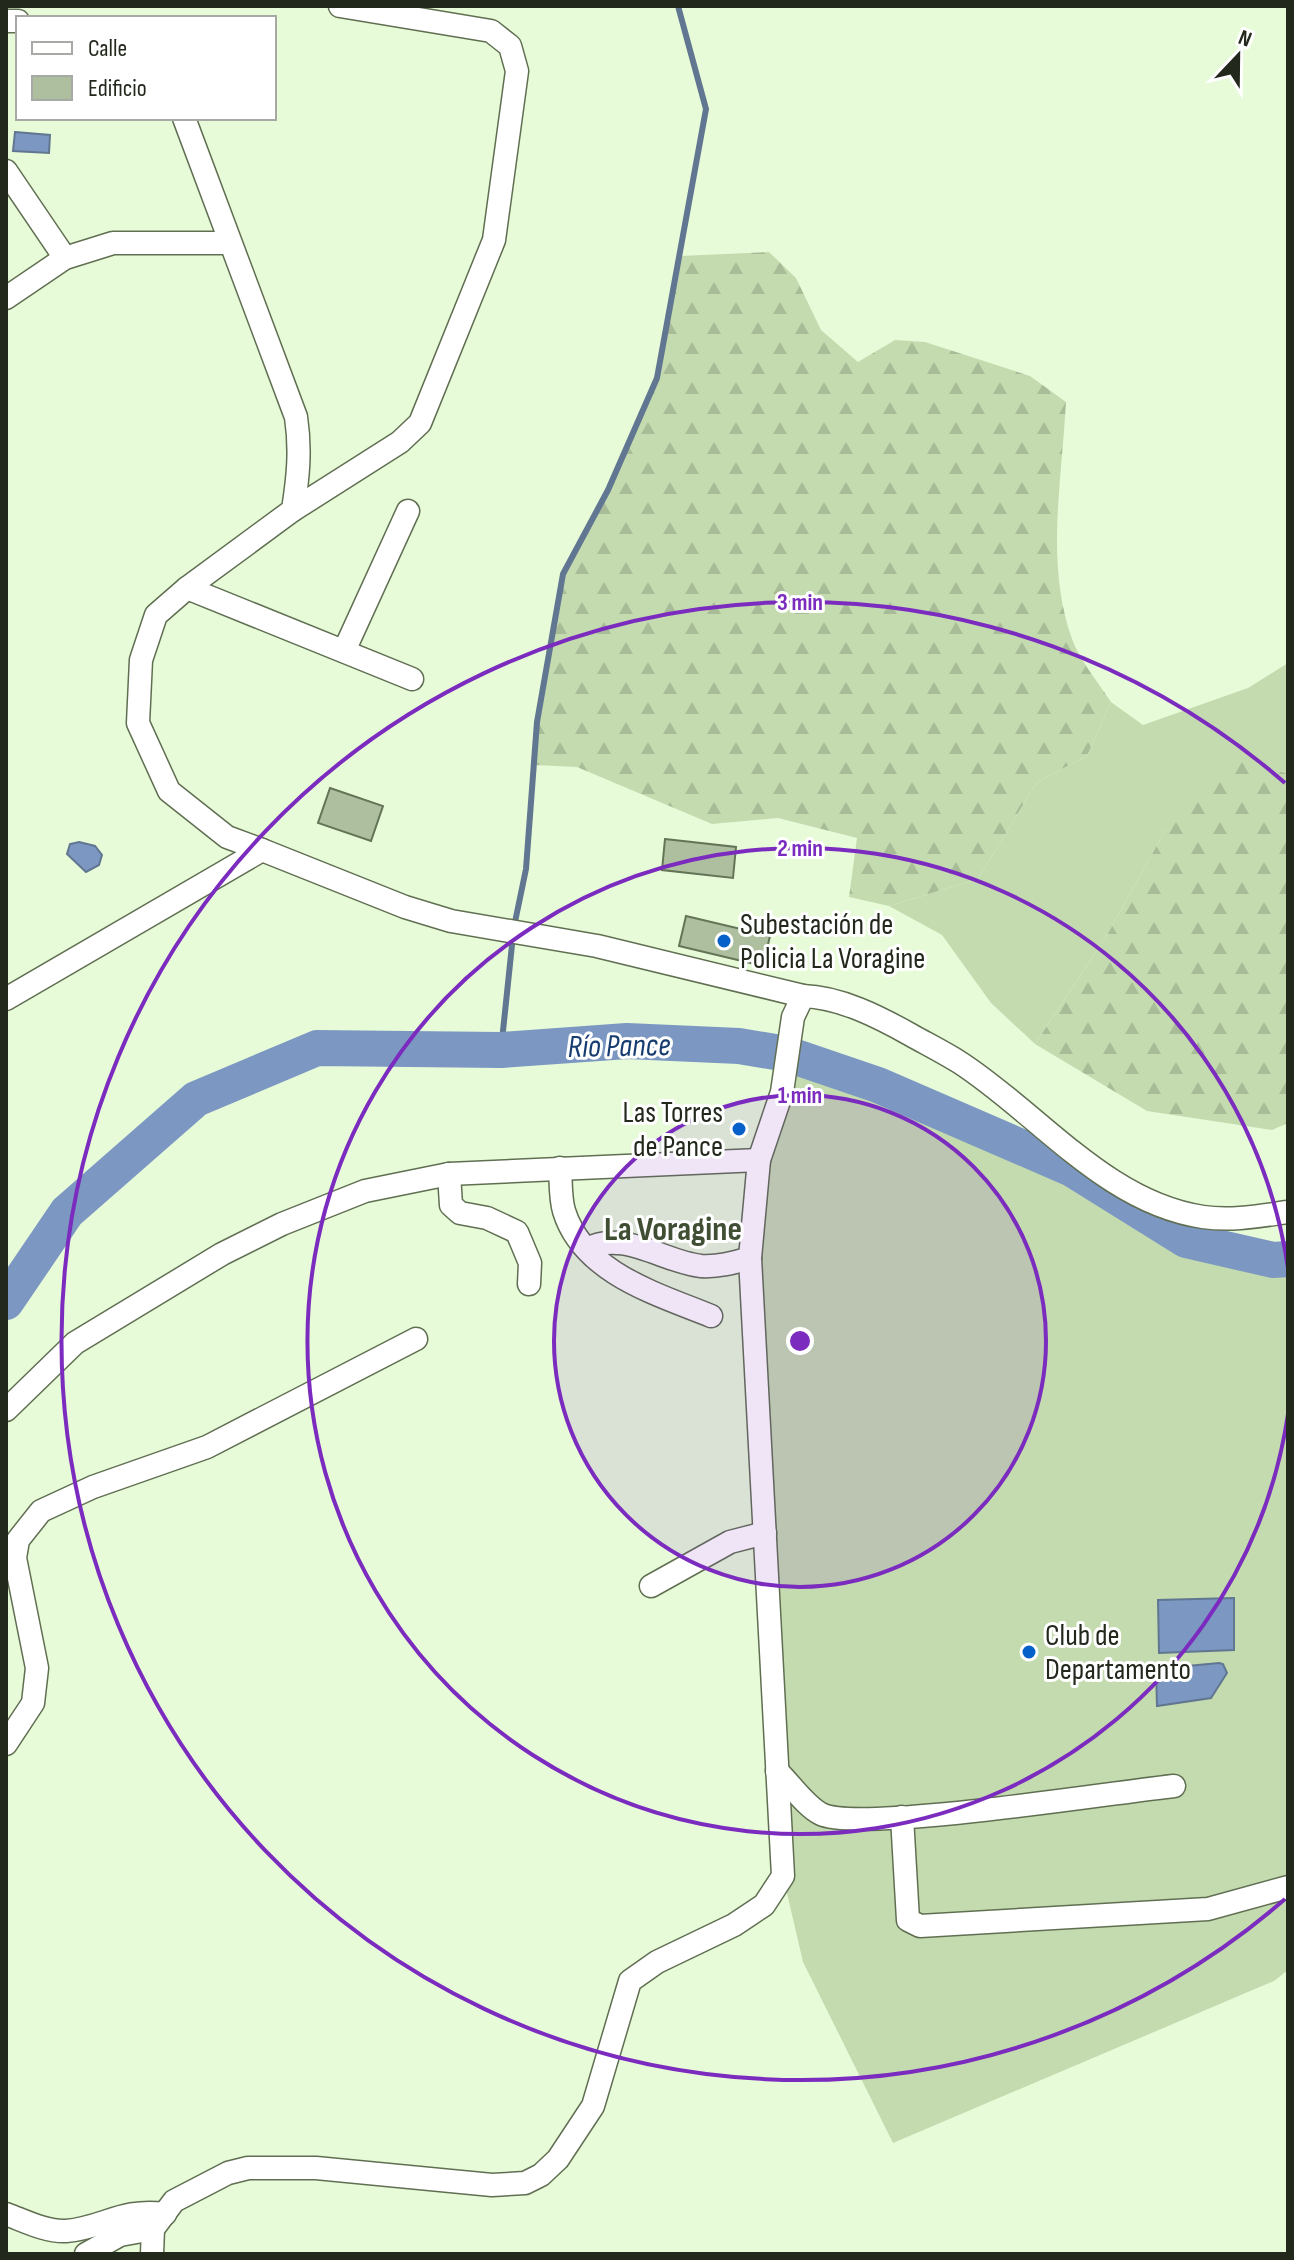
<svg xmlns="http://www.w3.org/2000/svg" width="1294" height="2260" font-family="'Sofia Sans Condensed',sans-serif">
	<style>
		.grass { fill: #c4dbb0 }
		.forest { fill: url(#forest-firs) }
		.water { fill: #7c98c2; stroke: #617690; stroke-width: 2 }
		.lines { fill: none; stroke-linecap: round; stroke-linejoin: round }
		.stream { stroke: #617690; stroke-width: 6 }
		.river { stroke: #7c98c2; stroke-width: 36 }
		.building { fill: #aebf9f; stroke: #647456; stroke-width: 2 }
		.minor-casing { stroke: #606f52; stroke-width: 25 }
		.minor { stroke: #fff; stroke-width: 22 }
		.ring { fill: none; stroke: #7b2cbf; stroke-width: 4 }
		.poi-dot { fill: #0660ca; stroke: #fff; stroke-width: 3 }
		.labels { text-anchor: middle; stroke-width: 6; stroke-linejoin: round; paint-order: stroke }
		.poi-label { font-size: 30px; fill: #22281c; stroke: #fff; text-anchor: start }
		.water-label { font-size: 32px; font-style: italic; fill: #163c70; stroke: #fff }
		.quarter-label { font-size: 34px; font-weight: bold; fill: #404f33; stroke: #fff }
		.centre { fill: #7b2cbf; stroke: #fff; stroke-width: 4 }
		.ring-label { font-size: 24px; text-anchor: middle; font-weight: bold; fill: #7b2cbf; stroke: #fff; stroke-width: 6; stroke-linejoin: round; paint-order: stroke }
	</style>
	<defs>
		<pattern id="forest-firs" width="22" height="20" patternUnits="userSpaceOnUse" patternTransform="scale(2)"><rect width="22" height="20" fill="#c4dbb0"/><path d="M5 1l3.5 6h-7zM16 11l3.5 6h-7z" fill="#a8bc97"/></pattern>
	</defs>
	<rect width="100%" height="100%" fill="#e8fbd9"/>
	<g class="grass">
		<polygon points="1288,663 1288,774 1166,829 1107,935 1035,1044 991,1003 942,935 889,906 978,879 1037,782 1087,756 1111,702 1143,725 1248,688"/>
		<polygon points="787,1054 878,1085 1072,1169 1186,1241 1273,1260 1288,1259 1288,1970 1274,1981 893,2143 803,1962 783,1876 750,1258"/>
	</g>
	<g class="forest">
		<path d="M769,252L796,278L821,330L858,362L895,340L925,342L1030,376L1066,402C1062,481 1045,563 1072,639C1080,661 1098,682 1111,702L1087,756L1037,782L978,879L889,906L849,897L857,838L778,818L712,824L577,767L534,765L537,722L563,574L608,490L657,378L680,256Z"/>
		<polygon points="1226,757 1288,774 1288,1123 1272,1130 1147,1111 1035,1044 1107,935 1166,829"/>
	</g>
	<g class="water">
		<polygon points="15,132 50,135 49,153 13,151"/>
		<polygon points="79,842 95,846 102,855 99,865 86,872 67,854 70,844"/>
		<polygon points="1234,1598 1234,1650 1159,1653 1158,1600"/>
		<polygon points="1219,1663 1223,1664 1227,1673 1211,1698 1157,1706 1156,1669"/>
	</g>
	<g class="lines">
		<g class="stream">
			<polyline points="515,922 526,869 537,722 563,574 608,490 657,378 706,109 678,6"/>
			<polyline points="501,1050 512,945"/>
		</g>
		<polyline class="river" points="6,1302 67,1212 196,1099 317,1048 501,1050 627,1041 739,1046 787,1054 878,1085 1072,1169 1186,1240 1273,1260 1288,1259"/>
	</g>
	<g class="building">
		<polygon points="330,788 383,806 371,841 318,823"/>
		<polygon points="665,839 736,847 733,878 662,870"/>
		<polygon points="686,916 770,936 763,966 679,946"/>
	</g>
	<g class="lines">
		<defs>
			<g id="minor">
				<polyline points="6,21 18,21"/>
				<path d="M184,118L296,417C301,450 298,478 293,510L187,588L156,615L141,660L138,723L169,791L227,837L262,850"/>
				<polyline points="6,171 65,258"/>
				<polyline points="6,298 65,258 113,243 228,243"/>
				<polyline points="293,510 400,442 420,423 494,240 517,71 510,46 491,31 340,6"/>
				<polyline points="187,588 412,679"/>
				<polyline points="344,651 408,511"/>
				<path d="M6,999L262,850L405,907L451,921L597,946L803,996C840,997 879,1017 911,1035C927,1044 943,1052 959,1062C1037,1112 1106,1203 1203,1217C1232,1221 1259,1216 1288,1212"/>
				<path d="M560,1168C561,1181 560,1198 564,1211C583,1273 657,1294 711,1316"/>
				<polyline points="449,1174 451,1205 460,1213 487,1218 517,1232 530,1263 529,1284"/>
				<path d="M587,1249C622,1229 664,1262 701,1266C718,1267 733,1263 750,1258"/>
				<polyline points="6,1410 75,1343 222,1254 282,1224 365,1191 449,1174 759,1160"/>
				<polyline points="651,1586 730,1542 765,1533"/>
				<polyline points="6,1744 33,1703 37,1668 15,1558 18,1540 41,1511 93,1487 207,1447 416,1339"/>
				<path d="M777,1771C790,1783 805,1806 821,1814C859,1833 1116,1792 1174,1786"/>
				<polyline points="902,1817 908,1920 920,1926 1208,1909 1288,1887"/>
				<path d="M6,2214C25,2221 46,2232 66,2231C104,2228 121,2208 165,2214"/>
				<polyline points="86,2254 120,2235 153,2229"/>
				<polyline points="152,2254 153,2229 174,2201 228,2173 248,2168 316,2168 492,2185 525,2183 541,2175 558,2159 593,2106 630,1981 657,1962 734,1925 764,1905 783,1876 750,1258 759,1160 782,1092 793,1017 803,996"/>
			</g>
		</defs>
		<use href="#minor" class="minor-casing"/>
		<use href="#minor" class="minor"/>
	</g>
	<circle cx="800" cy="1341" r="246" fill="#7b2cbf" fill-opacity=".12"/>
	<g class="ring">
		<circle cx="800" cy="1341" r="246"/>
		<path d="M1288 1414A493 493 0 1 1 1288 1268"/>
		<path d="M1285 1899A739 739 0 1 1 1285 783"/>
	</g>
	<g class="poi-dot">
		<circle cx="724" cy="941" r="8"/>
		<circle cx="739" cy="1129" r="8"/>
		<circle cx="1029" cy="1652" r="8"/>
	</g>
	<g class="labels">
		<g class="poi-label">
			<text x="740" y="934">Subestación de<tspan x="740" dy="34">Policia La Voragine</tspan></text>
			<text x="723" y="1122" text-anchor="end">Las Torres<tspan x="723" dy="34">de Pance</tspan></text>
			<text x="1045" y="1645">Club de<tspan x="1045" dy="34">Departamento</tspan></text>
		</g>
		<g class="water-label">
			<text transform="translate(619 1045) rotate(-1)" y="11">Río Pance</text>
		</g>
		<g class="quarter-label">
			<text x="673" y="1240">La Voragine</text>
		</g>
	</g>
	<circle cx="800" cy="1341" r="12" class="centre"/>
	<g class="ring-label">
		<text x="800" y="610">3 min</text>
		<text x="800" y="856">2 min</text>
		<text x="800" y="1103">1 min</text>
	</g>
	<rect width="1294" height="2260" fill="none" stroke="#22281c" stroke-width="16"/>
	<rect x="16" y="16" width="260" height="104" fill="#ffffff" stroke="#a7a9a4" stroke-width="2"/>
	<rect x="32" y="42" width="40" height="12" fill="#ffffff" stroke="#a7a9a4" stroke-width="2"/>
	<text x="88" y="56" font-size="24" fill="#22281c">Calle</text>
	<rect x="32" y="76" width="40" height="24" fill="#aebf9f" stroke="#a7a9a4" stroke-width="2"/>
	<text x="88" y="96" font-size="24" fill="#22281c">Edificio</text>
	<g transform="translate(1238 56) rotate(22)" stroke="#ffffff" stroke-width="6" paint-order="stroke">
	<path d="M0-6L14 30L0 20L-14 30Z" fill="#22281c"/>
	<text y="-12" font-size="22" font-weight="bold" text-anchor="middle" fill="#22281c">N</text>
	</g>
</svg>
